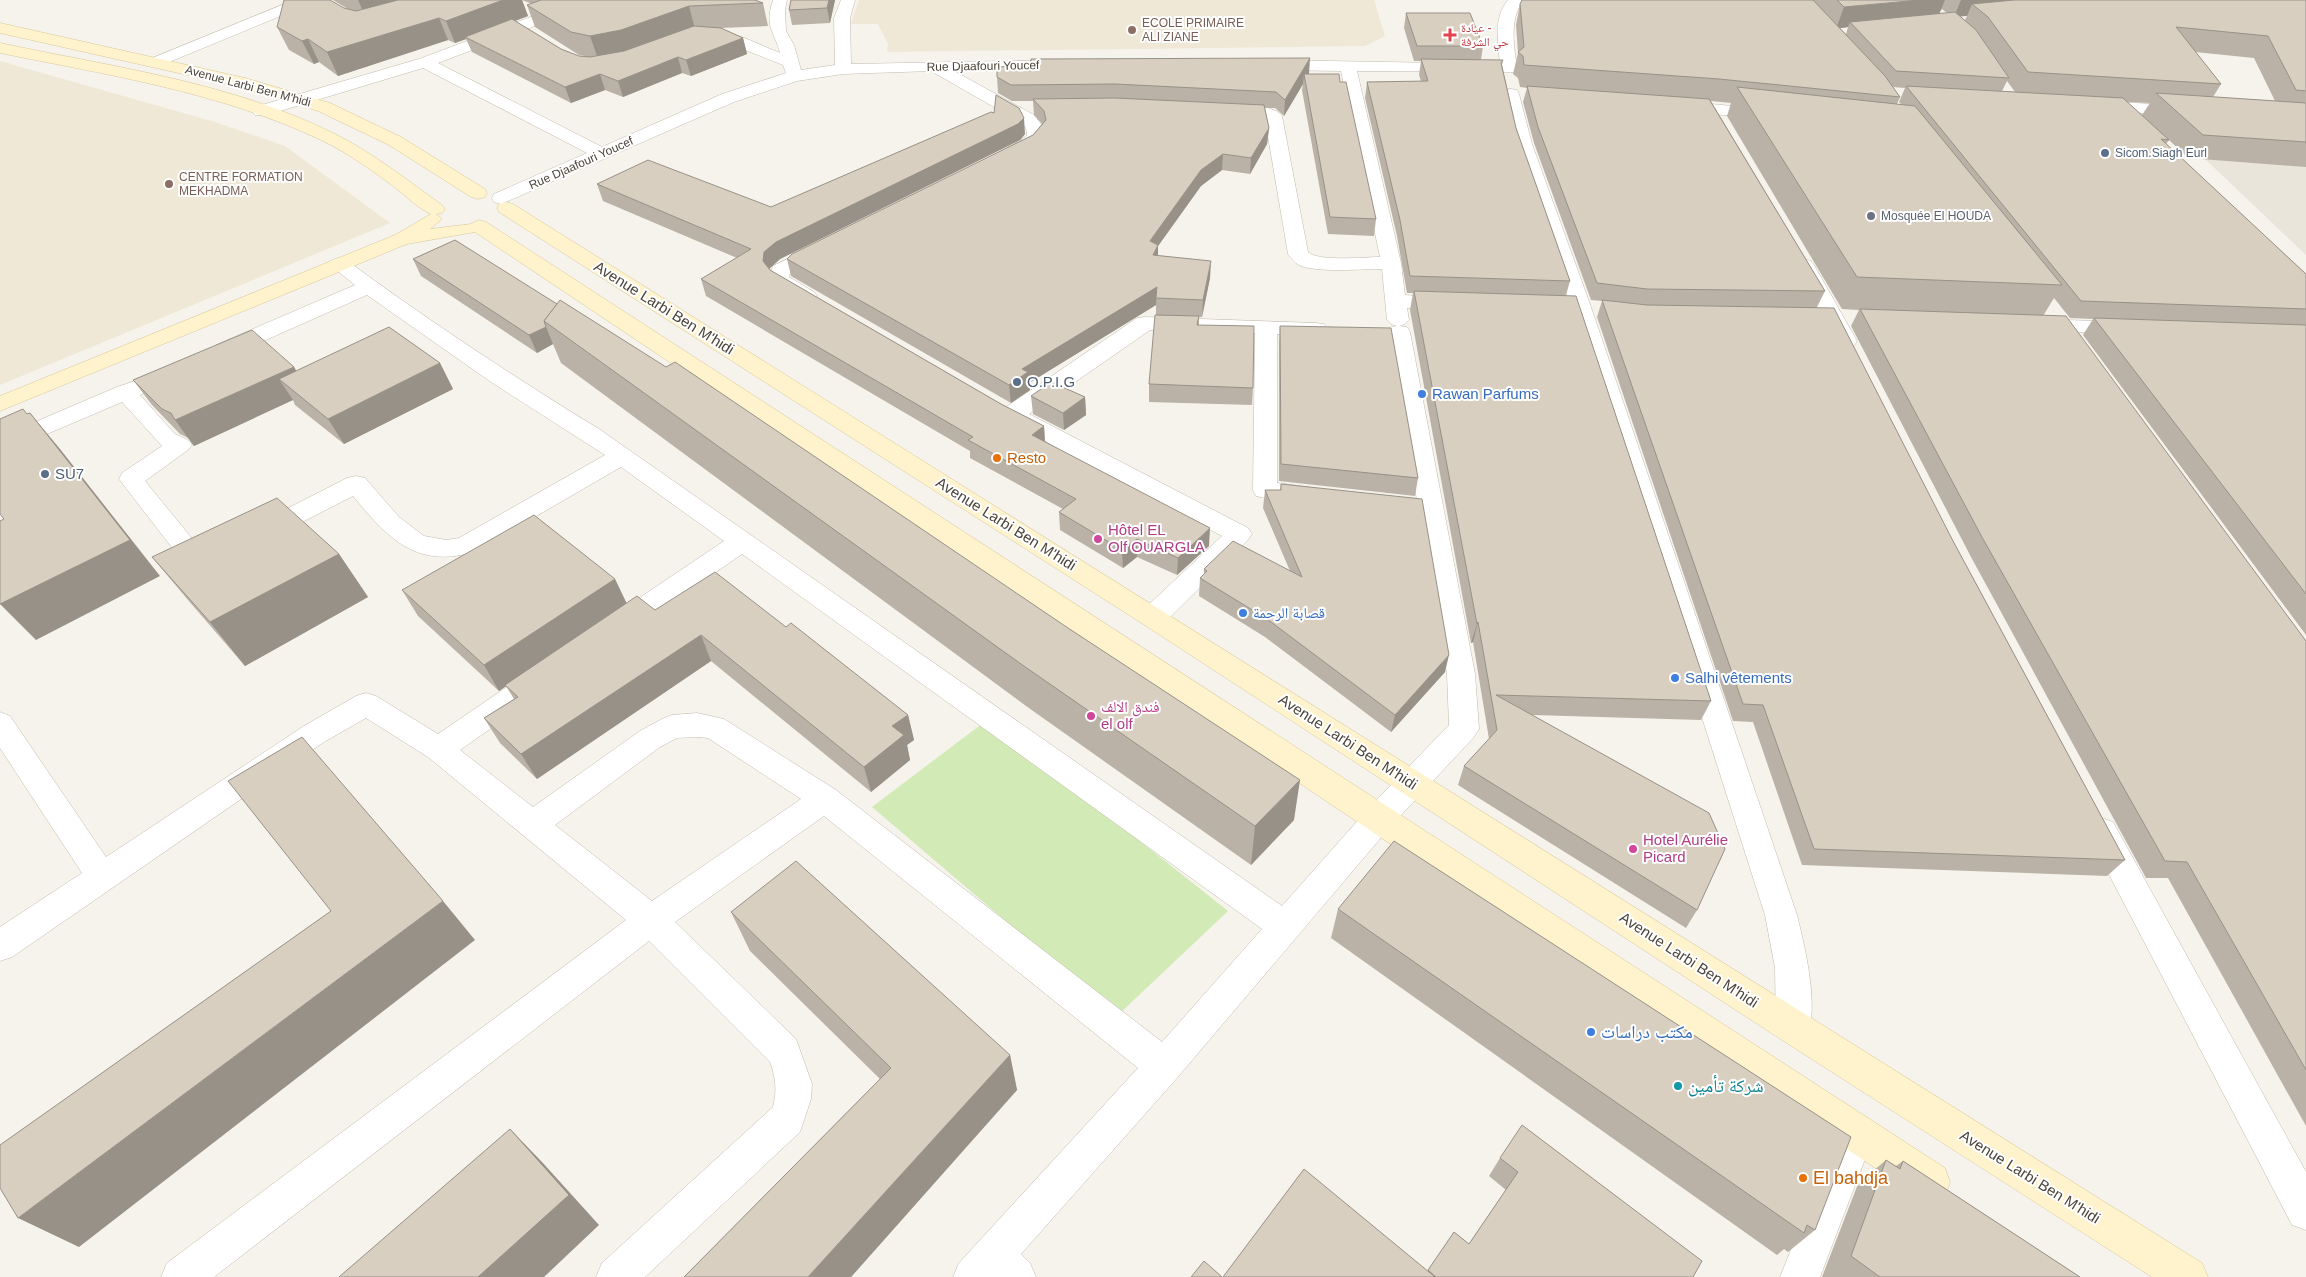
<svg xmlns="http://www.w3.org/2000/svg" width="2306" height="1277" font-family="Helvetica,'Noto Naskh Arabic',sans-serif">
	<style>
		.residential { fill: #eae5da }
		.education { fill: #efe8d6 }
		.green { fill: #d2eab5 }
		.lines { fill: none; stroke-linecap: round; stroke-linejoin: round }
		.street-casing { stroke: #c2bbae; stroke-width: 1 }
		.secondary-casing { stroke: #d6c79b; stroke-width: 1 }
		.street { fill: #fff; fill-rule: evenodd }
		.secondary { fill: #fff3cd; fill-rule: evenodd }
		.wall { fill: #bab2a6; fill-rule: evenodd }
		.shaded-wall { fill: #979187 }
		.building { fill: #d8cfc1; stroke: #979187 }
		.education-dot { fill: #8d6e63; stroke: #fff; stroke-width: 2 }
		.health-dot { fill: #e0444e; stroke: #fff; stroke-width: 2 }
		.service-dot { fill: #5c6f8a; stroke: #fff; stroke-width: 2 }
		.worship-dot { fill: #6b7280; stroke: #fff; stroke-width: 2 }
		.shop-dot { fill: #3f7fe0; stroke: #fff; stroke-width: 2 }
		.food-dot { fill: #e8710a; stroke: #fff; stroke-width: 2 }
		.hotel-dot { fill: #d1479c; stroke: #fff; stroke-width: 2 }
		.culture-dot { fill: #0f9aa8; stroke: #fff; stroke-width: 2 }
		.labels { text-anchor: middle; stroke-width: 4; stroke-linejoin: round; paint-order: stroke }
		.far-education-label { font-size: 12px; fill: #785e54; stroke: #fff; text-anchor: start }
		.far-health-label { font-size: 12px; fill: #be3a42; stroke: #fff; text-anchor: start }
		.far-street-label { font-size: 12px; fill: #4b4439; stroke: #fff }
		.far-service-label { font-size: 12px; fill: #4e5e75; stroke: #fff; text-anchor: start }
		.far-worship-label { font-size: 12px; fill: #5b616d; stroke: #fff; text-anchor: start }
		.street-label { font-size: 15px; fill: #4b4439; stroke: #fff }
		.service-label { font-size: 15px; fill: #4e5e75; stroke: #fff; text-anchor: start }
		.shop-label { font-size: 15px; fill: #366cbe; stroke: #fff; text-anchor: start }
		.food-label { font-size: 15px; fill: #c56008; stroke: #fff; text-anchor: start }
		.hotel-label { font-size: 15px; fill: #b23c85; stroke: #fff; text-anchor: start }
		.near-shop-label { font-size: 18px; fill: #366cbe; stroke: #fff; text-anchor: start }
		.near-culture-label { font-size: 18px; fill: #0d838f; stroke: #fff; text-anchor: start }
		.near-food-label { font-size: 18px; fill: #c56008; stroke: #fff; text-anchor: start }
	</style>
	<rect width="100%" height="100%" fill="#f6f3ec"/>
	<polygon class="residential" points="2306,148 2306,255 2205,159"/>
	<g class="education">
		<polygon points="859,0 1374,0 1385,36 1365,46 887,52 888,44 878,24 851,24"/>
		<polygon points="0,61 215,122 285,146 390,223 0,385"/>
	</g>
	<polygon class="green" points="987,720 1228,911 1117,1016 872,807"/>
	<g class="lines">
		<defs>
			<g id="street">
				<polygon points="294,0 314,0 312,3 162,65 150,65 148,62 150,59"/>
				<path d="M576,0H597L595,3L438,63L602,147L722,94L786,73L783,65L720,40L703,37L701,34L703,31C724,26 760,45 780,53C774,30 764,27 773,0H787L785,10L786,31L794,45L801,70L835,65L834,18L841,0H855L850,18L851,64L1064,60L1070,62L1072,65L1070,68L1064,70L954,71L1034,115L1044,128L1045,136C1036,149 1018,163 1002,159L999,155C1005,146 1019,144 1027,135L1026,128L1022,123L931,71L843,74L797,81L734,102L501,204L494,202L492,198L494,194L587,153L423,68L267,115H255L252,111L255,107L419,59Z"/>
				<path d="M1508,0H1523C1509,21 1514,45 1517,69L1515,72L1357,71L1401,263L1405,295L1456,299L1459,303L1456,307L1449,309L1407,308L1409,320L1405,324L1400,326L1407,327L1410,332L1475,674L1479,729L1474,737L1390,827L1177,1078L1021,1254L1030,1263L1036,1277H953L959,1263L1138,1068L824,816L675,922L796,1039L812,1084L811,1099L800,1132L645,1277H596L602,1263L773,1107C777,1091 776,1078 770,1062L649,941L214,1277H161L167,1263L626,920L428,757L366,718L324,742L12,957L0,961V927L82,873L0,748V712L10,716L106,857L304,726L356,696L366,693L376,696L438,734L533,669L543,666L553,669L557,677L553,685L460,750L533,807L640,731L662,719L672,715L697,713L724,719L836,790L1162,1042L1262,929L742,554L628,633L618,636L608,633L604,626L608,619L724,541L621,467L474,552C415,569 387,537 353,496L271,538L262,541L253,538L249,532L253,526L347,478L356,476L365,478L399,517L424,536L446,540L459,538L605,455L491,382L367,295L232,355L224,357L216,355L213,350L216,345L355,285L329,264L332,260L339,258L346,260C428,320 512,376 599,429L1282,906L1368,809L1449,725L1447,674L1388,332L1391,327L1397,326L1391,324L1387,320L1382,269C1363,269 1314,273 1299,265C1295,263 1291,258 1288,254L1265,119L1223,115L1220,111L1223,107C1236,104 1274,104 1282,116L1308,252C1319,262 1363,257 1380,257L1341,71L1272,70L1266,68L1264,65L1266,62L1272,60L1500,64C1498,42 1493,18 1508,0ZM697,737L708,738L801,799L652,901L555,825L660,747L677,738Z"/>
				<path d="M1511,89L1517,90L1519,94L1532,144L1591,307L1797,915C1805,948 1820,1008 1806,1040L1794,1045L1782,1040L1776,1028L1775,968L1765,915L1571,307L1514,144L1503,94L1505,90Z"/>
				<polygon points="1677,101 1766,109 1772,110 1775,114 1772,118 1766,119 1671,110 1669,106 1671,102"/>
				<polygon points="2120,102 2182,106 2188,107 2191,111 2188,115 2182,116 2114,111 2112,107 2114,103"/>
				<path d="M822,242L829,244L832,248L829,252L790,273L789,277L814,292L817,296L814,300C798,304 777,291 769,277L773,266Z"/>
				<polygon points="1804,259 1811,261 1814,265 1857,341 1854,346 1846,347 1838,346 1835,341 1794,265 1797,261"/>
				<path d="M1145,317L1316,323L1324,324L1327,329L1324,334L1316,335L1277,334V483L1315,488L1318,494L1315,500C1298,505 1273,500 1256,496L1253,490L1255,333L1150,330L1029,414L1248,528L1252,534L1248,540L1163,624L1153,627L1143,624L1139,617L1143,610L1222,536L1004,420L999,414L1003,409L1137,318Z"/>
				<polygon points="2037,319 2126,322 2134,323 2137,328 2134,333 2126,334 2029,330 2026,325 2029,320"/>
				<path d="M141,379L149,381L152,386L149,391L140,395L175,434L188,440L192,445L188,450L145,481L203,552L208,551L217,554L221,560C214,572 202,575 190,571L119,479L122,473L162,446L122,402L0,454V437L117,387Z"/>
				<polygon points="2102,818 2113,822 2306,1172 2306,1230 2292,1225 2091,840 2086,831 2091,822"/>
				<polygon points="1856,1114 1869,1120 1875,1133 1820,1277 1780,1277 1843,1120"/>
			</g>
			<g id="secondary">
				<polygon points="0,23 245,78 330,103 401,137 485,189 487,193 485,197 478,199 471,197 389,145 318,111 241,87 0,33"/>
				<path d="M0,43C112,67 231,82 335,134C373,153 407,180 442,205L445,209L442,213L436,214L442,219L430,229L471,224L479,220L486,222L1945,1168L1950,1182L1945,1196L1931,1201L1917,1196L475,232L407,244L0,411V396L395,235L431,214C419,209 407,197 397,189C373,171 348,153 321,140C220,92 108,75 0,53Z"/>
				<polygon points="506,202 513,204 2202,1263 2208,1277 2152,1277 1782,1040 1143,624 499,212 497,208 499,204"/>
			</g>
		</defs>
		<use href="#street" class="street-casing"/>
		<use href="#secondary" class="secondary-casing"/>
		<use href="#street" class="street"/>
		<use href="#secondary" class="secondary"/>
	</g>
	<g class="wall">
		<polygon points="333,0 522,0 528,16 515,21 561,49 579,56 585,56 579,55 535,27 527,5 532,4 522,0 755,0 763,3 768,26 721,28 743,38 747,54 691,76 682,73 623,97 605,90 571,103 472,52 466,39 455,43 448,40 338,76 319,62 314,64 289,50 277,27 348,9"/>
		<polygon points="791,0 835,0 830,23 792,25 789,10"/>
		<path d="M1522,0H2306V167L2188,158L2169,140L2166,144L2306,274V635L2083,335L2093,319L2070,318L2054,298L2043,316L2306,641V1126L2168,878H2146L1971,557L1851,326L1859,310L1842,309L1727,116L1731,103L1711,101L1825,291L1817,307L1953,541L2125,860L2107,876L1802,865L1753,722L1733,721L1597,317L1602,301L1591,300L1534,143L1523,102L1527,88L1520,87L1518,78L1513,74L1518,53L1516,25L1520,4ZM1942,9L1947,13H1939ZM1960,16H1967L1965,20ZM1848,27L1846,34L1840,28ZM2195,52L2254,58L2275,101L2213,97L2221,84ZM2007,81L2015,92L2002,91ZM1893,87L1905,88L1899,102L1901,104H1897L1900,97ZM2127,102L2150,103L2142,115Z"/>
		<polygon points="1406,13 1483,46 1481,60 1503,60 1502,65 1516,128 1570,281 1566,295 1711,701 1701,720 1533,715 1697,910 1686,928 1458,785 1464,766 1489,739 1473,642 1471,643 1410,310 1413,293 1407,293 1397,236 1365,98 1367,82 1421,81 1419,75 1421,61 1414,61 1404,28"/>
		<polygon points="1309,74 1376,219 1374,236 1328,234 1302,90 1303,84 1284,116 1275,108 1265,108 1269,128 1267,144 1250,174 1222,170 1201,186 1158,246 1158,256 1210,278 1202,317 1199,317 1199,325 1253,388 1252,405 1149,402 1149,384 1156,315 1156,305 1029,383 1030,390 1011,403 791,276 787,259 1033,135 1042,124 1034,115 1033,101 1012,101 998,93 997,77"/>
		<polygon points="1025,134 1020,140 780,259 769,269 770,270 1001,404 1044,426 1045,441 1209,546 1177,575 1137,557 1123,568 1060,530 1059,512 1063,509 970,458 970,451 706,296 701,279 737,258 603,201 597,184 771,207"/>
		<polygon points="455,240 1294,820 1251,865 1026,706 561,363 553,344 537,353 421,276 413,259"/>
		<polygon points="1280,326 1418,478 1415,496 1279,481 1279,343"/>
		<polygon points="440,363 453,389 344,444 295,405 293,400 194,446 188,438 180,434 152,405 133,380 294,367 296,371"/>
		<polygon points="1031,396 1085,397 1086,415 1064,430 1033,414"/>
		<polygon points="1281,484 1445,672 1391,732 1265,637 1199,596 1200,578 1204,575 1204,569 1290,571 1263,508 1265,490 1280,490"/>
		<polygon points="339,554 368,597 245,666 188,600 152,557"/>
		<polygon points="615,579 626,603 655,610 786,627 908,715 914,740 907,745 910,760 871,792 711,661 537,779 500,743 484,718 514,699 506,686 499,691 418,616 402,590"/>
		<polygon points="1338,909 1815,1230 1788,1252 1784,1249 1777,1255 1331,938"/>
		<polygon points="731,912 1010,1055 1017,1090 851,1277 684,1277 880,1079 750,951"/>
		<polygon points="1500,1158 1693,1277 1223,1277 1428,1271 1454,1232 1469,1244 1506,1190 1489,1176"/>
		<polygon points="1886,1160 1896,1166 1903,1161 2080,1277 1822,1277 1858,1184"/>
	</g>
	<g class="shaded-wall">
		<polygon points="358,0 439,0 367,20"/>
		<polygon points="503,0 522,0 528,16 469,38 465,37 466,39 455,43 446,21"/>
		<polygon points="829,0 835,0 830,23 827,8"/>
		<polygon points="1920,0 1945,0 1937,19 1850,22 1848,27 1836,29 1844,7"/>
		<polygon points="1961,0 2116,0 1972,4 1967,16 1954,17"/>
		<polygon points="689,6 695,29 628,52 598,59 590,36"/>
		<polygon points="439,18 448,40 338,76 327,52"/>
		<polygon points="743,38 747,54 691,76 686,60"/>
		<polygon points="308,39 319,62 314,64 302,41"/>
		<polygon points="678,57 682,73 623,97 618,81"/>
		<polygon points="1310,58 1309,74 1305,80 1304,74 1303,84 1284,116 1285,100"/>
		<polygon points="600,74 605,90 571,103 565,87"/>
		<polygon points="1024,118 1025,134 1020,140 780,259 769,269 767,278 763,261 764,252 776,242"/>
		<polygon points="1269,128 1267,144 1250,174 1251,158"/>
		<polygon points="1223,154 1222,170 1201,186 1158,246 1158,262 1153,272 1150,241 1201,170"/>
		<polygon points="1211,261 1210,278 1202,317 1203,300"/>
		<polygon points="1157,287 1156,305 1029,383 1030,390 1011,403 1009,385 1022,369"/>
		<polygon points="546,327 553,344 537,353 529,335"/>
		<polygon points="440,363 453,389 344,444 328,419"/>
		<polygon points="294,367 309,393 279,379 293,400 194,446 175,420"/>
		<polygon points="1085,397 1086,415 1064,430 1063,413"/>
		<polygon points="30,413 60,449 160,576 36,640 0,604"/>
		<polygon points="1044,426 1045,444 1032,435"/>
		<polygon points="1210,528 1209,546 1177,575 1178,558"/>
		<polygon points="1137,539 1137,557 1123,568 1122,550"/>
		<polygon points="339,554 368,597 245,666 210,622"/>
		<polygon points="615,579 627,604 499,691 484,665"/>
		<polygon points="1478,622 1473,642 1471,643 1477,624"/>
		<polygon points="701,635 711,661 537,779 521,754"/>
		<polygon points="1449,655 1445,672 1391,732 1395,715"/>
		<polygon points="908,715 914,740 907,745 910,760 871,792 864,767 892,726"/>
		<polygon points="1300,780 1294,820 1251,865 1255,826"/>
		<polygon points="443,901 475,940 79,1247 18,1218"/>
		<polygon points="1010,1055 1017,1090 851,1277 808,1277"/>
		<polygon points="510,1129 542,1162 599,1225 544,1277 478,1277"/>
	</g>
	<g class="building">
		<polygon points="284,0 330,0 344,8 356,11 398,0 503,0 446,21 439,18 327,52 308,39 302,41 277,27"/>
		<polygon points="541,0 755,0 763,3 689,6 621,30 590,36 571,32 527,5"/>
		<polygon points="791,0 829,0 827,8 789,10"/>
		<polygon points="1522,0 1813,0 1885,76 1900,97 1719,79 1524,65 1523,56 1518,52 1524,47 1520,4"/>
		<polygon points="1837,0 1920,0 1844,7"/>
		<polygon points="2014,0 2306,0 2306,91 2296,90 2268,36 2176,27 2221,84 2028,72 1988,17 1972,4"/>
		<polygon points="1955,12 1976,30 2009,78 1896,71 1850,22"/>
		<polygon points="1406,13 1470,13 1483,46 1417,46"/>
		<polygon points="512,19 561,49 579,56 590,57 624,51 694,26 721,28 743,38 686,60 678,57 618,81 600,74 565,87 465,37"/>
		<polygon points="1310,58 1285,100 1276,92 1115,84 1011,85 997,77 997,67 1031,65 1031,59"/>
		<polygon points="1421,59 1503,60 1501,63 1516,128 1570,281 1410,276 1400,220 1367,82 1428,81"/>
		<polygon points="1304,74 1339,74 1340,82 1346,82 1376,219 1330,217"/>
		<polygon points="1527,86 1709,99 1825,291 1647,289 1597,283 1538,127"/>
		<polygon points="1906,86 2123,98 2169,140 2161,139 2306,274 2306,309 2081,301"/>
		<polygon points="1737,87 1915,106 2062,285 1857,277"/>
		<polygon points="2156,93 2306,103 2306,142 2203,135"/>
		<polygon points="996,95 1019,108 1024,118 1018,124 776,242 764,252 763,261 770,270 1001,404 1044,426 1032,435 1210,528 1178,558 1137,539 1122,550 1059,512 1076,499 968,440 973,437 701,279 751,249 597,184 648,160 771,207 991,112 994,113"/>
		<polygon points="1115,98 1264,105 1269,128 1251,158 1223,154 1201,170 1150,241 1158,245 1153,255 1211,261 1203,300 1156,298 1157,287 1022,369 1028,372 1009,385 787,259 792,254 1033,135 1046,120 1044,111 1033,99"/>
		<polygon points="455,240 557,304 544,321 546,327 529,335 413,259"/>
		<polygon points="1414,291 1576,296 1711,701 1496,695 1709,813 1725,849 1697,910 1464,766 1497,730 1478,622 1477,624"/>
		<polygon points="560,300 666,367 675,362 1068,628 1300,780 1255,826 1021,664 544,321"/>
		<polygon points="1602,300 1647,305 1834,308 1953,541 2125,860 1814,849 1763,705 1743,704"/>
		<polygon points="1860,309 2066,316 2306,641 2306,1070 2187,862 2165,861 1983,539"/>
		<polygon points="1155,315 1199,316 1197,325 1254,326 1253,388 1149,384"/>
		<polygon points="2094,318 2306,325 2306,594"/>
		<polygon points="1280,326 1391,328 1418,478 1281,464"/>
		<polygon points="389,327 440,363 328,419 279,379"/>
		<polygon points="252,330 294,367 175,420 171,413 162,409 133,380"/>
		<polygon points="1051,382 1085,397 1063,413 1031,396"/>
		<polygon points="23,409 27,414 30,413 130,540 0,604 0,521 4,519 0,514 0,419"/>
		<polygon points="1281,484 1422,499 1449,655 1395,715 1267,619 1200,578 1207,571 1204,569 1233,541 1302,577 1265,490 1281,490"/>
		<polygon points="277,498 339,554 210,622 152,557"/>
		<polygon points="534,515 615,579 484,665 402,590"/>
		<polygon points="715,572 786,627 791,623 908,715 892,726 904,735 864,767 701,635 521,754 484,718 518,697 505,685 637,596 655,610"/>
		<polygon points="302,737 443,901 18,1218 0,1188 0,1145 331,911 228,781"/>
		<polygon points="1394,841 1851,1137 1815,1230 1807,1225 1804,1233 1338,909"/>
		<polygon points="796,861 1010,1055 808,1277 684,1277 891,1068 731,912"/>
		<polygon points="1522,1125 1702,1261 1693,1277 1436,1277 1428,1270 1454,1232 1469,1244 1518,1172 1500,1158"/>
		<polygon points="510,1129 569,1195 478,1277 339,1277"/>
		<polygon points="1886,1160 1900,1169 1903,1161 2080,1277 1880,1277 1851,1256"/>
		<polygon points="1304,1169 1435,1277 1223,1277"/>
		<polygon points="1204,1261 1222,1277 1191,1277"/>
	</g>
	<g class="education-dot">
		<circle cx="1132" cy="30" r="5"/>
		<circle cx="169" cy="184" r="5"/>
	</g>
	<path class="health-dot" d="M1447.5 27.5h5v5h5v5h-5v5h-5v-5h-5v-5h5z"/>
	<g class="service-dot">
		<circle cx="2105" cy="153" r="5"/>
		<circle cx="1017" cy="382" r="5"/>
		<circle cx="45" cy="474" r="5"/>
	</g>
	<circle class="worship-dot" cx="1871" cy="216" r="5"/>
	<g class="shop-dot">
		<circle cx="1422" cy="394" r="5"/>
		<circle cx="1243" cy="613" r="5"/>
		<circle cx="1675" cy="678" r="5"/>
		<circle cx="1591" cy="1032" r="5"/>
	</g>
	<g class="food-dot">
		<circle cx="997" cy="458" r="5"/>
		<circle cx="1803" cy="1178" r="5"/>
	</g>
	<g class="hotel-dot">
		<circle cx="1098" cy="539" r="5"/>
		<circle cx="1091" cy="716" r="5"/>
		<circle cx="1633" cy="849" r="5"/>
	</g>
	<circle class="culture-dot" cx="1678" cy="1086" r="5"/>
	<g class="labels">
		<g class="far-education-label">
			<text x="1142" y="27">ECOLE PRIMAIRE<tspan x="1142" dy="14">ALI ZIANE</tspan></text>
			<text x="179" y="181">CENTRE FORMATION<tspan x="179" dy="14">MEKHADMA</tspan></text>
		</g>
		<g class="far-health-label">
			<text x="1461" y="32">عيادة -<tspan x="1461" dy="14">حي الشرفة</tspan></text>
		</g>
		<g class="far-street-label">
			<text transform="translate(983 66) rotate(-1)" y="4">Rue Djaafouri Youcef</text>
			<text transform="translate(248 86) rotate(15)" y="4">Avenue Larbi Ben M'hidi</text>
			<text transform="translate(581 163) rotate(-24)" y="4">Rue Djaafouri Youcef</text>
		</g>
		<g class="far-service-label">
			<text x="2115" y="157">Sicom.Siagh Eurl</text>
		</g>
		<g class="far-worship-label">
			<text x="1881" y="220">Mosquée El HOUDA</text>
		</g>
		<g class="street-label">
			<text transform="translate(664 308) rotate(32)" y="5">Avenue Larbi Ben M'hidi</text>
			<text transform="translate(1006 524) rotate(32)" y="5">Avenue Larbi Ben M'hidi</text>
			<text transform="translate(1348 742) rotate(33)" y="5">Avenue Larbi Ben M'hidi</text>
			<text transform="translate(1689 960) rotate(33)" y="5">Avenue Larbi Ben M'hidi</text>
			<text transform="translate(2030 1177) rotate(32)" y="5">Avenue Larbi Ben M'hidi</text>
		</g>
		<g class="service-label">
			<text x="1027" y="387">O.P.I.G</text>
			<text x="55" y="479">SU7</text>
		</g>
		<g class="shop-label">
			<text x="1432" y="399">Rawan Parfums</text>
			<text x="1253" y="618">قصابة الرحمة</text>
			<text x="1685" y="683">Salhi vêtements</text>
		</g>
		<g class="food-label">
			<text x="1007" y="463">Resto</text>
		</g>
		<g class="hotel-label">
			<text x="1108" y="535">Hôtel EL<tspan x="1108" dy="17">Olf OUARGLA</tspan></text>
			<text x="1101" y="712">فندق الالف<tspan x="1101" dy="17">el olf</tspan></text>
			<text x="1643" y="845">Hotel Aurélie<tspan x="1643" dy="17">Picard</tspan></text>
		</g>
		<g class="near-shop-label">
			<text x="1601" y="1038">مكتب دراسات</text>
		</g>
		<g class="near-culture-label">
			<text x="1688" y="1092">شركة تأمين</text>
		</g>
		<g class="near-food-label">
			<text x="1813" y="1184">El bahdja</text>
		</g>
	</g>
</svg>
